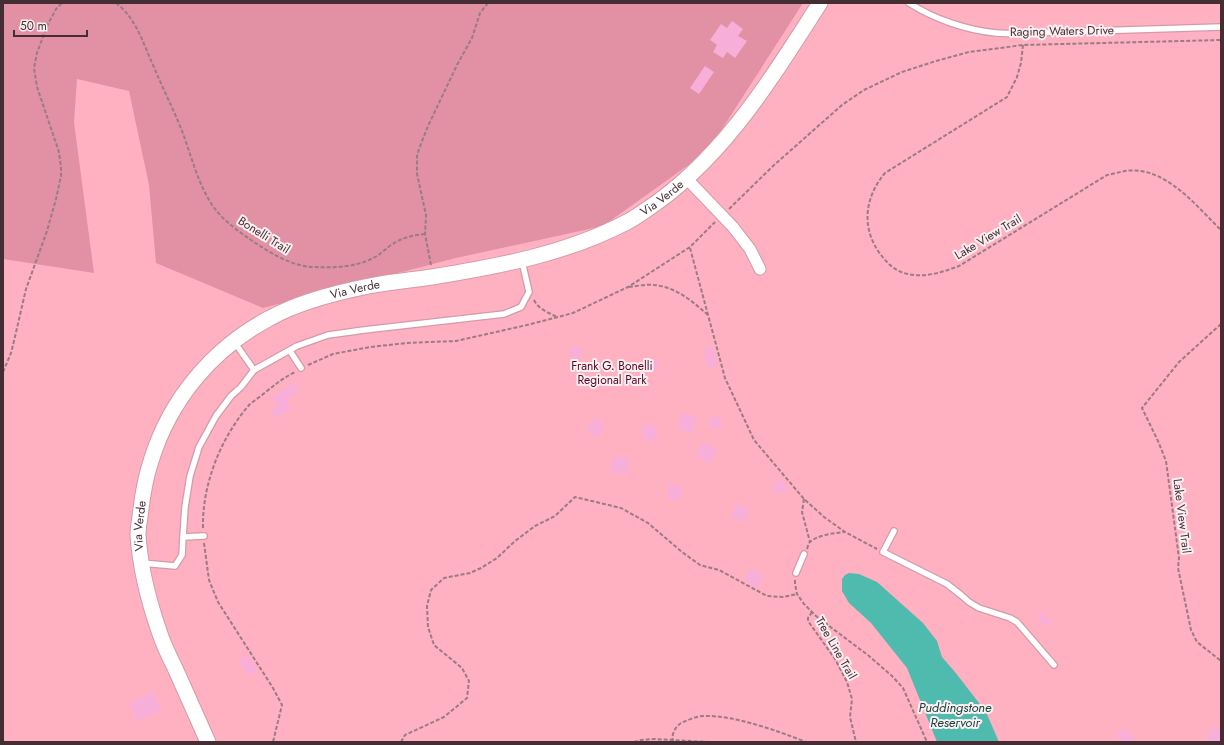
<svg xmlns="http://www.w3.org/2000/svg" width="1224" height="745" font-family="Jost,sans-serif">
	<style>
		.green { fill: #ffb1c2 }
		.forest { fill: #e291a5 }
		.water { fill: #4fbbae }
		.building { fill: #f7aed8 }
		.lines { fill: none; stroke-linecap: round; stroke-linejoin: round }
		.service-casing { stroke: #d29ba7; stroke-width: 8 }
		.minor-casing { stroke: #d29ba7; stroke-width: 13 }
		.secondary-casing { stroke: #d29ba7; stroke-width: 17 }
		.path { stroke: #997c83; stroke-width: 2; stroke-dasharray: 4 2; stroke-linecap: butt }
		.service { stroke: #fff; stroke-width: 5.5 }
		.minor { stroke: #fff; stroke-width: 11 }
		.secondary { stroke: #fff; stroke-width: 15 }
		.minor-bridge-casing { stroke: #d29ba7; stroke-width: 13; stroke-linecap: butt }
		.minor-bridge { stroke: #fff; stroke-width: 11 }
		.labels { text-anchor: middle; stroke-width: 4; stroke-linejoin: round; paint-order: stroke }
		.street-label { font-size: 12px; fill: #442d33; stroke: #fcf0f2 }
		.park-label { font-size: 12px; fill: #510825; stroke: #fcf0f2 }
		.water-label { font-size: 13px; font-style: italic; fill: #12433d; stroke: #fcf0f2 }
	</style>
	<rect width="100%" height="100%" fill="#ffdbe3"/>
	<polygon class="green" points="52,3 1221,3 1221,742 3,742 3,60"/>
	<polygon class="forest" points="3,3 803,3 708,151 603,226 456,258 263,308 156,263 149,185 129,91 77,79 74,122 94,273 3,259"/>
	<polygon class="water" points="849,573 859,574 877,582 923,623 937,641 942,657 955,672 986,712 999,742 937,742 907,668 871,623 849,603 842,591 842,579 845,575"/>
	<g class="building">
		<polygon points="732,21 743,29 738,36 747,41 735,58 727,52 723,58 713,52 717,45 710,40 721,24 727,28"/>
		<polygon points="705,66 714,72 699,94 690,88"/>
		<polygon points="572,346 582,349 579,359 569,356"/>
		<polygon points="713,347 718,365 708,368 703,350"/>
		<polygon points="648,361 658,362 657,372 646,371"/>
		<polygon points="293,383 299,390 287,399 288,400 287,401 292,407 277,418 271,410 278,405 272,398"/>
		<polygon points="682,412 697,418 692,433 677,428"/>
		<polygon points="715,415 723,421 717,430 708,423"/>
		<polygon points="594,418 605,426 597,438 586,430"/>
		<polygon points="654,424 658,438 645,442 641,428"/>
		<polygon points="702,442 717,448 710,463 696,457"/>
		<polygon points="612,457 628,457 628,474 611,473"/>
		<polygon points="781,480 788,488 779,495 772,487"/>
		<polygon points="669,484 682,486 681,500 667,499"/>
		<polygon points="737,503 750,510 744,522 731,516"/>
		<polygon points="752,568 764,576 756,588 744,579"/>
		<polygon points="1042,612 1052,622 1046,627 1037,618"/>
		<polygon points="247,655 257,670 249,676 239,660"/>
		<polygon points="153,692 162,710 137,721 129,703"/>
		<polygon points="1214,726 1221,731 1221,742 1213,742 1206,738"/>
		<polygon points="1122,728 1134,737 1130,742 1124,742 1116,736"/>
	</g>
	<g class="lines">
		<defs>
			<g id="service">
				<path d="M909,3C934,19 966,30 996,33C1006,34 1017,33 1027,33L1221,27"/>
				<polyline points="235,343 254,370"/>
				<polyline points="290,351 301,368"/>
				<polyline points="894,531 883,552 947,584 961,595 969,602 979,608 1010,618 1017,622 1054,665"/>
				<polyline points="204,536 183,537 185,507 190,476 199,447 216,416 231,396 241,387 254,370 297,346 328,335 364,330 504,314 521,307 529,292 522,261"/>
				<polyline points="142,563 175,566 182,555 183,537"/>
				<polyline points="796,573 804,554"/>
			</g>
			<g id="minor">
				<polyline points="687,179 712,205"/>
				<polyline points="733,227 750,249 760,269"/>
			</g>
			<g id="secondary">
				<path id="s1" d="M208,742C197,717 186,693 175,668C169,656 163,644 159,631C149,602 140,565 138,535C138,529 139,523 140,517C142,498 145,479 151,461C170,399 213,348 270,318C297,303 339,292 369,286C390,282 411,280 432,277C499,266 566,254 627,222C633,219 640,214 646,210C723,159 771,79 820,3"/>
			</g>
		</defs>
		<use href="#service" class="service-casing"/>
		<use href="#minor" class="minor-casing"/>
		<use href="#secondary" class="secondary-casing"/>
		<g class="path">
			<path d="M116,3C136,18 143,43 153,65C162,87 173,108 182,131C192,157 198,186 215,209C226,223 242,234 257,244C274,255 294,267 315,267C333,268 355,267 371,259C379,256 384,250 391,245C401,238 413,235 425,234"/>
			<path d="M1023,45L1021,63L1017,77L1007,97L885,173C864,198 861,229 881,255C888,264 896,272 908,274C925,278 943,272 959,266L1107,175C1113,174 1119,172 1125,171C1165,165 1196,206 1221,230"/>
			<polyline points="729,209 773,166 842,105 864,90 902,72 936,61 969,52 1023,45 1221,40"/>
			<polyline points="690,248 725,378 754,440 804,499 824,517 845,532 877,549"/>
			<polyline points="431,265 425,234 426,215 417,174 417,156 419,149 428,126 457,65 472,38 480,13 488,3"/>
			<path d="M629,287C637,286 647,284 654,285C676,287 692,301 708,315"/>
			<path d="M534,300C538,309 549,313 557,317"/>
			<polyline points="1221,324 1179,362 1142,408 1158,441 1166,461 1179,558 1178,568 1191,630 1197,642 1221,661"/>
			<polyline points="308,365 333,354 370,347 407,343 456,341 527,325 573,313 628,287 690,247 715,222"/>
			<polyline points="3,372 11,353 14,341 26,289 47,231 56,199 61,176 61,168 59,152 37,87 34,68 37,53 47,26 56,9 62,3"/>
			<polyline points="804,499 802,512 810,542"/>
			<path d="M203,528C202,484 221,437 250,404C254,401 258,398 262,395C273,386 283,378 295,372"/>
			<polyline points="204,543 209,580 218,602 273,688 282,705 273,742"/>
			<path d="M807,549C808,547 808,544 809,543C816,535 835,533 844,532"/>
			<polyline points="795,580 795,584 797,594 804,604 816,616 869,656 892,676 903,688 927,742"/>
			<polyline points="812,612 808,618 808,621 835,659 847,682 852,699 850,717 856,742"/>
			<polyline points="401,742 405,735 444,717 467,698 469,681 462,668 434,645 428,627 427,606 431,590 444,578 470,573 481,568 497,558 515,541 535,526 555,516 575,497 621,508 648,523 682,552 700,565 719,570 767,596 783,597 797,594"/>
			<polyline points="634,742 641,740 654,739 709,742"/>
			<path d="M673,742C671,735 675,727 681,723C688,720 696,716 704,716C734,715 778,731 806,742"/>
		</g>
		<use href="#service" class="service"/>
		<use href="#minor" class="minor"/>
		<use href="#secondary" class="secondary"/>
		<defs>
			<polyline id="minor-bridge" points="712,205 733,227"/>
		</defs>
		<use href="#minor-bridge" class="minor-bridge-casing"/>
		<use href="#minor-bridge" class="minor-bridge"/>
	</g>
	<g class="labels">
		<g class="street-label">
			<text transform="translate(1062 31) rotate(-1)" y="4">Raging Waters Drive</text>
			<text dy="4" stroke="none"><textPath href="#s1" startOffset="900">Via Verde</textPath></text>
			<text transform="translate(264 235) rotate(32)" y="4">Bonelli Trail</text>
			<text transform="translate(988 237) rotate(-31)" y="4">Lake View Trail</text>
			<text dy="4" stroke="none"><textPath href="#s1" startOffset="576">Via Verde</textPath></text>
			<text transform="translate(1182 516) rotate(83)" y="4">Lake View Trail</text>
			<text dy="4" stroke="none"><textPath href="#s1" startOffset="229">Via Verde</textPath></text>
			<text transform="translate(836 648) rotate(60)" y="4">Tree Line Trail</text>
		</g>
		<g class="park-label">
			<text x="612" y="370">Frank G. Bonelli<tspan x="612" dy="14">Regional Park</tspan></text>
		</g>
		<g class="water-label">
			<text x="955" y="712">Puddingstone<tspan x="955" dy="15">Reservoir</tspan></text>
		</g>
	</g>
	<rect width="1224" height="745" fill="none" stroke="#442d33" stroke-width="8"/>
	<path d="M14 30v6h73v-6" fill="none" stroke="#442d33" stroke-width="2"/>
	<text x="20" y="30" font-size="12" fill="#442d33" stroke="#fcf0f2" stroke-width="3" paint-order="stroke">50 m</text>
</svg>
